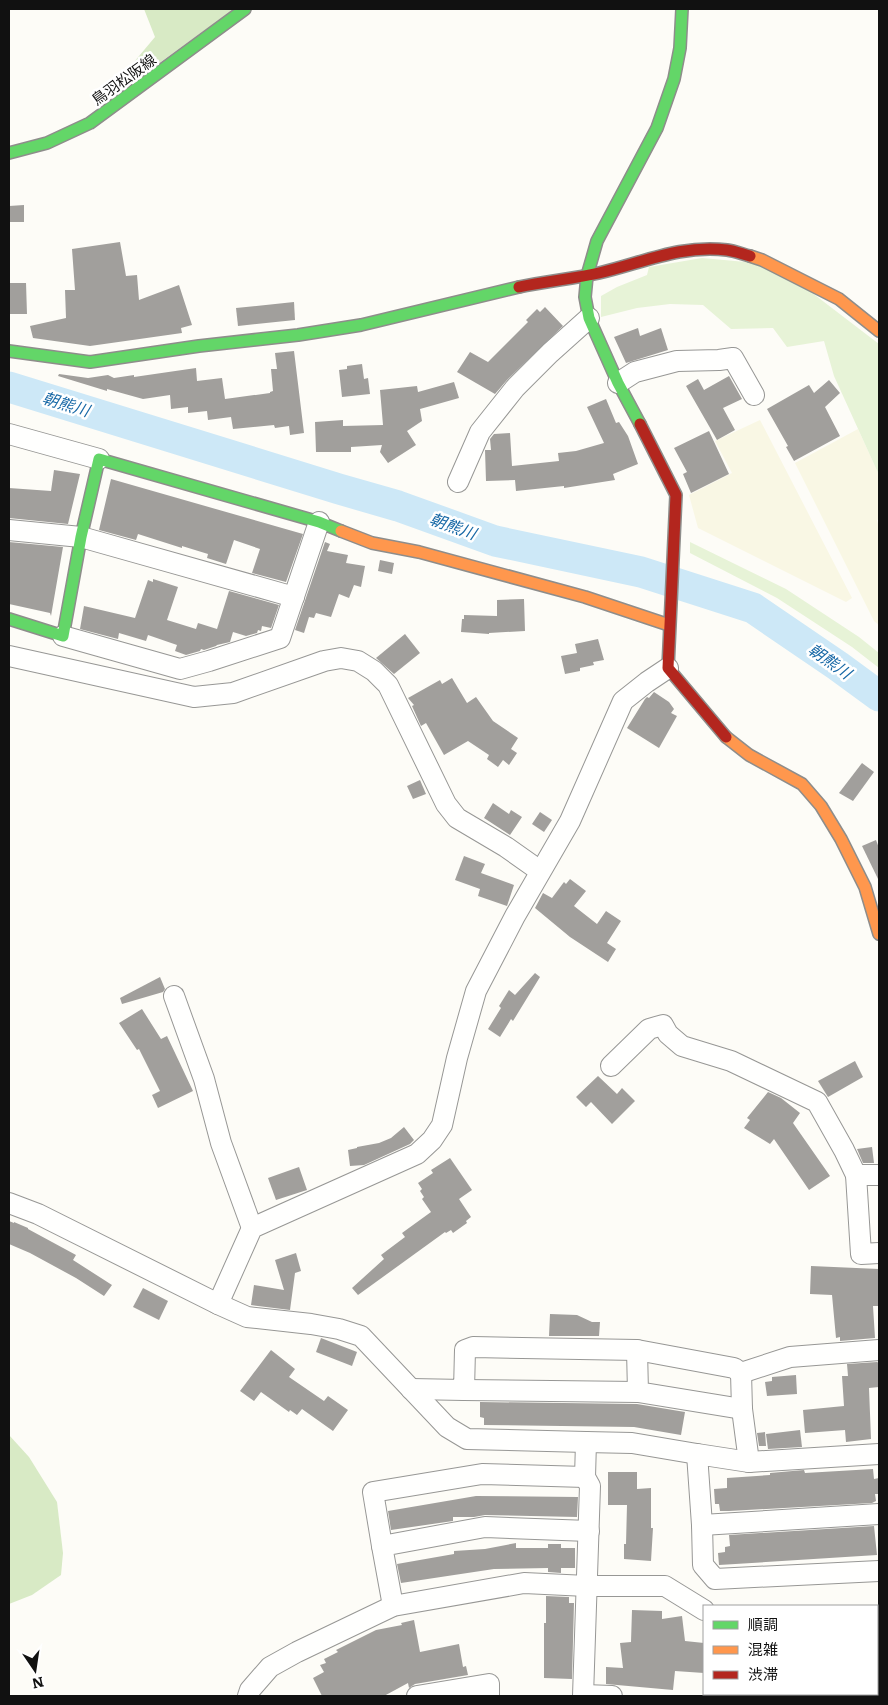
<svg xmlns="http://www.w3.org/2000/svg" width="888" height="1705" font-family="Literata,'Noto Sans JP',serif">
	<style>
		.farmland { fill: #f9f7e4 }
		.green { fill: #e7f3d7 }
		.forest { fill: #d8eac5 }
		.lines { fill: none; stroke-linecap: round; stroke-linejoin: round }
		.river { stroke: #cde8f7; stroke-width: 31 }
		.building { fill: #a19f9c }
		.street-casing { stroke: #979795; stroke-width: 22 }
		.fast-casing { stroke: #8e8d8b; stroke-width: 14 }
		.slow-casing { stroke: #8e8d8b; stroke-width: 14 }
		.jam-casing { stroke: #8e8d8b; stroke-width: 14 }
		.street { stroke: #fffffe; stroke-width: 20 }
		.fast { stroke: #63d668; stroke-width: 11 }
		.slow { stroke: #ff974d; stroke-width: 11 }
		.jam { stroke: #b3261e; stroke-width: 11 }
		.labels { text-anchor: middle; stroke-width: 5; stroke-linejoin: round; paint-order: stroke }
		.street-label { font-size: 15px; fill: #111; stroke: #fff }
		.water-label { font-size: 16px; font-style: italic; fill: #1768a6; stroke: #fff }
	</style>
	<rect width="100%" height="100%" fill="#fdfcf7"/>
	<g class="farmland">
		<polygon points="760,420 852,598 846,602 698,528 689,495 732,473 715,441"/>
		<polygon points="858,429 879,475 879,519 877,520 879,528 879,625 874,621 795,463"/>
	</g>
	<g class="green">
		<polygon points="702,258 757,263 811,292 879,344 879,475 834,376 824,341 787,347 773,328 731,329 703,305 670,304 637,308 601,317 601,296 617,287 647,275 649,267"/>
		<polygon points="690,542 786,589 859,637 879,653 879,668 852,647 777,598 690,553"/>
	</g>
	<g class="forest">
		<polygon points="144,9 234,9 140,77 129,68 155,37"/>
		<polygon points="9,1435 29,1457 57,1502 63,1553 61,1575 32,1595 9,1604"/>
	</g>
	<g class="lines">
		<polyline class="river" points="9,387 339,489 398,506 495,541 641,572 753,608 838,666 879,696"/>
	</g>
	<g class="building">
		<polygon points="24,205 24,222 9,222 9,206"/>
		<polygon points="120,242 126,276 137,275 139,300 179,285 192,325 181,328 182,333 90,346 33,338 30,326 66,318 65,290 75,290 72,249"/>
		<polygon points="9,283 26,283 27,314 9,314"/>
		<polygon points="294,302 295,320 238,326 236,308"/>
		<polygon points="545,307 563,326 507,380 495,394 457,372 470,352 488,362 528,322 526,320 537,309 540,312"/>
		<polygon points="638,328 640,336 661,328 668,350 626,363 614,337"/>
		<polygon points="294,351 304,433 290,435 289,426 275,428 274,425 233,429 231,417 208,420 207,411 188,413 188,407 171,409 170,395 143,399 107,389 107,391 58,376 59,374 88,378 108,375 114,378 134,375 134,377 196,368 197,381 222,378 225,399 270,393 270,392 273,391 271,369 277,369 275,353"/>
		<polygon points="362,364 364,379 368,378 370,394 342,397 339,370 347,369 347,366"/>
		<polygon points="729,376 742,399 723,408 735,430 717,440 686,386 698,379 704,390"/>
		<polygon points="829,380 840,393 825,407 840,436 794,461 786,447 788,446 767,409 809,385 814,393"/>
		<polygon points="454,382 459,398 420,409 422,421 407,431 416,445 388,463 380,452 382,445 351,447 351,452 316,452 315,422 343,420 343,426 383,425 380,390 417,386 418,392"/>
		<polygon points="606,399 616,423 619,422 628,436 638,464 613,474 615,480 564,488 564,486 516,491 515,480 486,481 485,450 491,450 490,439 494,434 510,433 512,466 559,461 558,453 576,451 604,443 587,407"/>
		<polygon points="709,431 729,474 691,493 683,474 687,472 674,448"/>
		<polygon points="54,470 80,474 68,524 9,518 9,488 51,491"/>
		<polygon points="111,479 303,534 286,582 252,573 260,549 234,540 226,564 207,558 208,554 182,546 182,548 138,534 136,540 99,530"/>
		<polygon points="9,542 63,547 51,616 50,613 9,604"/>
		<polygon points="325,542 330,544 327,551 348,555 346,563 365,566 361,587 354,585 349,598 339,594 331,617 316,613 314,618 309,617 304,633 295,630"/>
		<polygon points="380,560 394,563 392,574 378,571"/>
		<polygon points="153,579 178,587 167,620 196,629 198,623 217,629 229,591 279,605 271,628 262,626 261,631 258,630 257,633 246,636 233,632 230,642 217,645 216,646 204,650 201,649 200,651 186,655 175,651 177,645 148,635 146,641 119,633 118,639 80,629 84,606 135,618 148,580 153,582"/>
		<polygon points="524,599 525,631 489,633 489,634 461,632 462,619 464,619 464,615 497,616 497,600"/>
		<polygon points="405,634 420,653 394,674 376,658"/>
		<polygon points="598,639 604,660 593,662 594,665 580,668 580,671 565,674 561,656 577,653 575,644"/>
		<polygon points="452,678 467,703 476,697 493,721 518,738 511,749 517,753 509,765 503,760 498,767 487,759 489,755 468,741 444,755 426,723 421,726 412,706 414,705 408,698 440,680 442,684"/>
		<polygon points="654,692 669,702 674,709 671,713 677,716 659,748 627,728 645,699 647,697 649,698"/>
		<polygon points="862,763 874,772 853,801 839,793"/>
		<polygon points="420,780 426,794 413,799 407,786"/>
		<polygon points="493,803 509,814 511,810 522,817 510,835 484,818"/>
		<polygon points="540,812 552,820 544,832 532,824"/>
		<polygon points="876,840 879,848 879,881 862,846"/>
		<polygon points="464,856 485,864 481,873 514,885 507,906 478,896 480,889 455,880"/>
		<polygon points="570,879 586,891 574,906 597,924 606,911 621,921 607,943 616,949 608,962 570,937 535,908 543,893 552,898 564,882 566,884"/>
		<polygon points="535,973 540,977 513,1021 511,1019 500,1037 488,1029 501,1008 499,1006 509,990 515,995"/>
		<polygon points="160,977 165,989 163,992 122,1004 120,998"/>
		<polygon points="142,1009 161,1039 167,1036 193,1091 158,1108 152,1095 160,1091 139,1049 137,1050 119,1023"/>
		<polygon points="855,1061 863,1077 828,1097 818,1081"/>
		<polygon points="598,1076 617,1094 622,1088 635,1101 612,1124 591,1102 586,1107 576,1097"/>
		<polygon points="768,1092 781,1098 800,1113 793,1123 830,1176 809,1190 774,1139 770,1144 744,1128 750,1120 747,1118"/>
		<polygon points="404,1127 414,1140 410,1144 364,1165 350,1166 348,1150 357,1148 357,1147 379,1143 391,1138"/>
		<polygon points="872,1147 874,1163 863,1163 857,1149"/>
		<polygon points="450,1158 472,1190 459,1199 471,1217 466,1221 467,1223 453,1233 451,1230 446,1233 445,1232 358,1295 352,1288 384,1259 381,1255 405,1237 402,1233 431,1212 422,1199 424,1197 420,1191 422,1189 418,1183 433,1173 431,1170"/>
		<polygon points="299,1167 307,1190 276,1200 268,1178"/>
		<polygon points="9,1221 14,1223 14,1222 28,1228 28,1229 76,1255 73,1260 112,1285 104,1296 76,1278 30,1253 9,1244"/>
		<polygon points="296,1253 301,1271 295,1273 290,1310 251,1305 254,1285 284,1290 275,1260"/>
		<polygon points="811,1266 879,1269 879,1300 878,1300 878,1306 873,1306 875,1338 840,1341 840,1337 836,1338 832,1295 810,1294"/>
		<polygon points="143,1288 168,1301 159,1320 133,1307"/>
		<polygon points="550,1314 577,1315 592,1322 600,1322 599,1336 549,1336"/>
		<polygon points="321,1338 357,1352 352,1366 316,1352"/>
		<polygon points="271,1350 295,1369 289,1377 324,1401 328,1396 348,1410 333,1431 302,1409 297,1415 290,1410 289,1412 261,1392 254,1401 240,1391"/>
		<polygon points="877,1362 879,1363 879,1387 869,1388 871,1439 846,1442 845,1430 805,1433 803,1410 844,1406 842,1376 848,1376 847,1364"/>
		<polygon points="796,1375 797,1394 767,1396 765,1382 772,1381 772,1377"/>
		<polygon points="480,1402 637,1404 685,1412 681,1435 634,1427 484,1425 484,1418 480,1417"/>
		<polygon points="800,1430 802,1447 768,1449 766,1434"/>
		<polygon points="765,1432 766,1446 759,1446 757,1433"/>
		<polygon points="873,1469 874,1479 879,1478 879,1494 875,1494 876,1501 872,1503 729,1511 720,1511 719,1504 715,1504 714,1489 727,1488 727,1478 770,1475 770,1473 804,1470 805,1473"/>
		<polygon points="608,1472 637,1472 637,1489 651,1488 651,1528 653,1528 651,1561 624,1559 624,1544 626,1544 627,1505 608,1505"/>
		<polygon points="476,1496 578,1497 577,1517 485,1515 474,1517 453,1517 453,1521 391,1530 388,1511"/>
		<polygon points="874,1526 877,1555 719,1565 718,1553 725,1552 725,1547 730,1546 729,1535"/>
		<polygon points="516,1543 516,1548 548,1548 548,1544 561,1544 561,1548 575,1548 575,1568 561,1568 561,1573 548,1572 548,1568 494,1569 401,1583 397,1564 454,1554 454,1551 485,1549"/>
		<polygon points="546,1596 569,1597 569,1603 574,1603 572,1679 544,1678 544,1623 546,1623"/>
		<polygon points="632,1610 662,1611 662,1619 682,1616 685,1641 704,1643 704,1673 675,1671 673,1690 606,1684 606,1667 623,1668 620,1643 631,1642"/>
		<polygon points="414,1620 420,1652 459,1644 463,1667 466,1666 468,1675 415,1684 409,1688 408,1683 384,1696 322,1696 313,1678 324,1672 320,1665 326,1663 324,1659 338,1652 336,1650 376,1630 402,1625 401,1623"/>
	</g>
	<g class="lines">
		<defs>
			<g id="street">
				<polyline points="618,383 635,372 677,361 719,360 733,358 754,395"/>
				<polyline points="9,434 99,459"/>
				<polyline points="458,482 480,432 515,388 550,353 589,318"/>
				<polyline points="9,530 81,537 294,597"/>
				<polyline points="63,636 180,669 209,661 280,638 319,522"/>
				<polyline points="9,656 194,697 233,693 324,661 341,658 358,661 374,671 388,685 446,804 457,818 506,847 540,871"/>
				<polyline points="174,996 204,1079 221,1143 252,1228"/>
				<polyline points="611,1066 649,1029 663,1025 668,1034 682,1046 731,1061 817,1102 844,1150 856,1175"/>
				<polyline points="879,1175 856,1175 861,1254 879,1253"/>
				<polyline points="9,1203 38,1214 218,1304 247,1317 311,1324 339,1329 361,1336 447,1427 467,1439 586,1442"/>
				<polyline points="218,1304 252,1228 417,1154 432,1140 442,1125 457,1058 476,991 515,916 570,821 623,701 647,682 668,668"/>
				<polyline points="637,1350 638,1392 742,1409"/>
				<polyline points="741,1373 742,1409 749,1462"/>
				<polyline points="411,1389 464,1390 465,1350 473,1347 637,1350 734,1368 741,1373 790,1357 879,1350"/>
				<polyline points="464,1390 638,1392"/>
				<polyline points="879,1454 749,1462 697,1454 702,1525 703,1565 715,1579 879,1571"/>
				<polyline points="702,1525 879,1514"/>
				<polyline points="382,1546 373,1492 482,1474 585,1477"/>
				<polyline points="393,1606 382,1546 485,1527 589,1531"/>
				<polyline points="877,1634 879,1634"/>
				<polyline points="584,1695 612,1696"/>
				<polyline points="248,1696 250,1690 270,1667 297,1652 393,1606 524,1583 587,1586 665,1586 704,1610"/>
				<polyline points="417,1696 489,1684 489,1696"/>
				<polyline points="583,1696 590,1486 585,1477 586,1442 632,1443 697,1454"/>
			</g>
			<g id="fast">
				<polyline points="9,153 47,143 90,123 245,9"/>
				<polyline points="9,351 90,362 199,346 298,335 361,325 519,287"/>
				<polyline points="640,424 618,383 589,318 585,297 587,276 597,241 657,128 674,79 680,48 682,9"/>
				<polyline points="9,619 63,636 81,537 99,459 319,522 341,531"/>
			</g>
			<g id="slow">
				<polyline points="750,256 762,260 839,299 879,331"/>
				<polyline points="341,531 372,543 419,552 585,597 669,625"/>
				<polyline points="726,737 749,755 802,784 821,806 841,839 865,887 879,934"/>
			</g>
			<g id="jam">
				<path d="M519,287C546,281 573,279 599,273C642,263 682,244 727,250C735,251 742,254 750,256"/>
				<polyline points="640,424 676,495 668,668 726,737"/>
			</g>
		</defs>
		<use href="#street" class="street-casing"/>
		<use href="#fast" class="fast-casing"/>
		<use href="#slow" class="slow-casing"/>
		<use href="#jam" class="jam-casing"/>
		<use href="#street" class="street"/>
		<use href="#fast" class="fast"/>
		<use href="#slow" class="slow"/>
		<use href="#jam" class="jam"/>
	</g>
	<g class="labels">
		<g class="street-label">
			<text transform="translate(124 80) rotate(-36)" y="5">鳥羽松阪線</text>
		</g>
		<g class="water-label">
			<text transform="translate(66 404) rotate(17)" y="6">朝熊川</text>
			<text transform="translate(453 526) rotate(20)" y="6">朝熊川</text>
			<text transform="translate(830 661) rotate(35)" y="6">朝熊川</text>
		</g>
	</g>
	<rect width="888" height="1705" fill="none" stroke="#111111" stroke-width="20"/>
	<rect x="703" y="1605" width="175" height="90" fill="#ffffff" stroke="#a0a0a0"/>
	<rect x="713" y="1621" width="25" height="8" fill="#63d668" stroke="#a0a0a0"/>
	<text x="748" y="1630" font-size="15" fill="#111111">順調</text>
	<rect x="713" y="1646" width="25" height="8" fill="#ff974d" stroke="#a0a0a0"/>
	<text x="748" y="1655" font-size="15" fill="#111111">混雑</text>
	<rect x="713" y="1671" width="25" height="8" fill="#b3261e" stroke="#a0a0a0"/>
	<text x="748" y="1680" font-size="15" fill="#111111">渋滞</text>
	<g transform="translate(35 1670) rotate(167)" stroke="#ffffff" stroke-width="4" paint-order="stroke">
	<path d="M0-4L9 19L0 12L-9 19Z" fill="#111111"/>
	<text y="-8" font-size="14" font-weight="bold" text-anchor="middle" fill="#111111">N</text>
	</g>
</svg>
